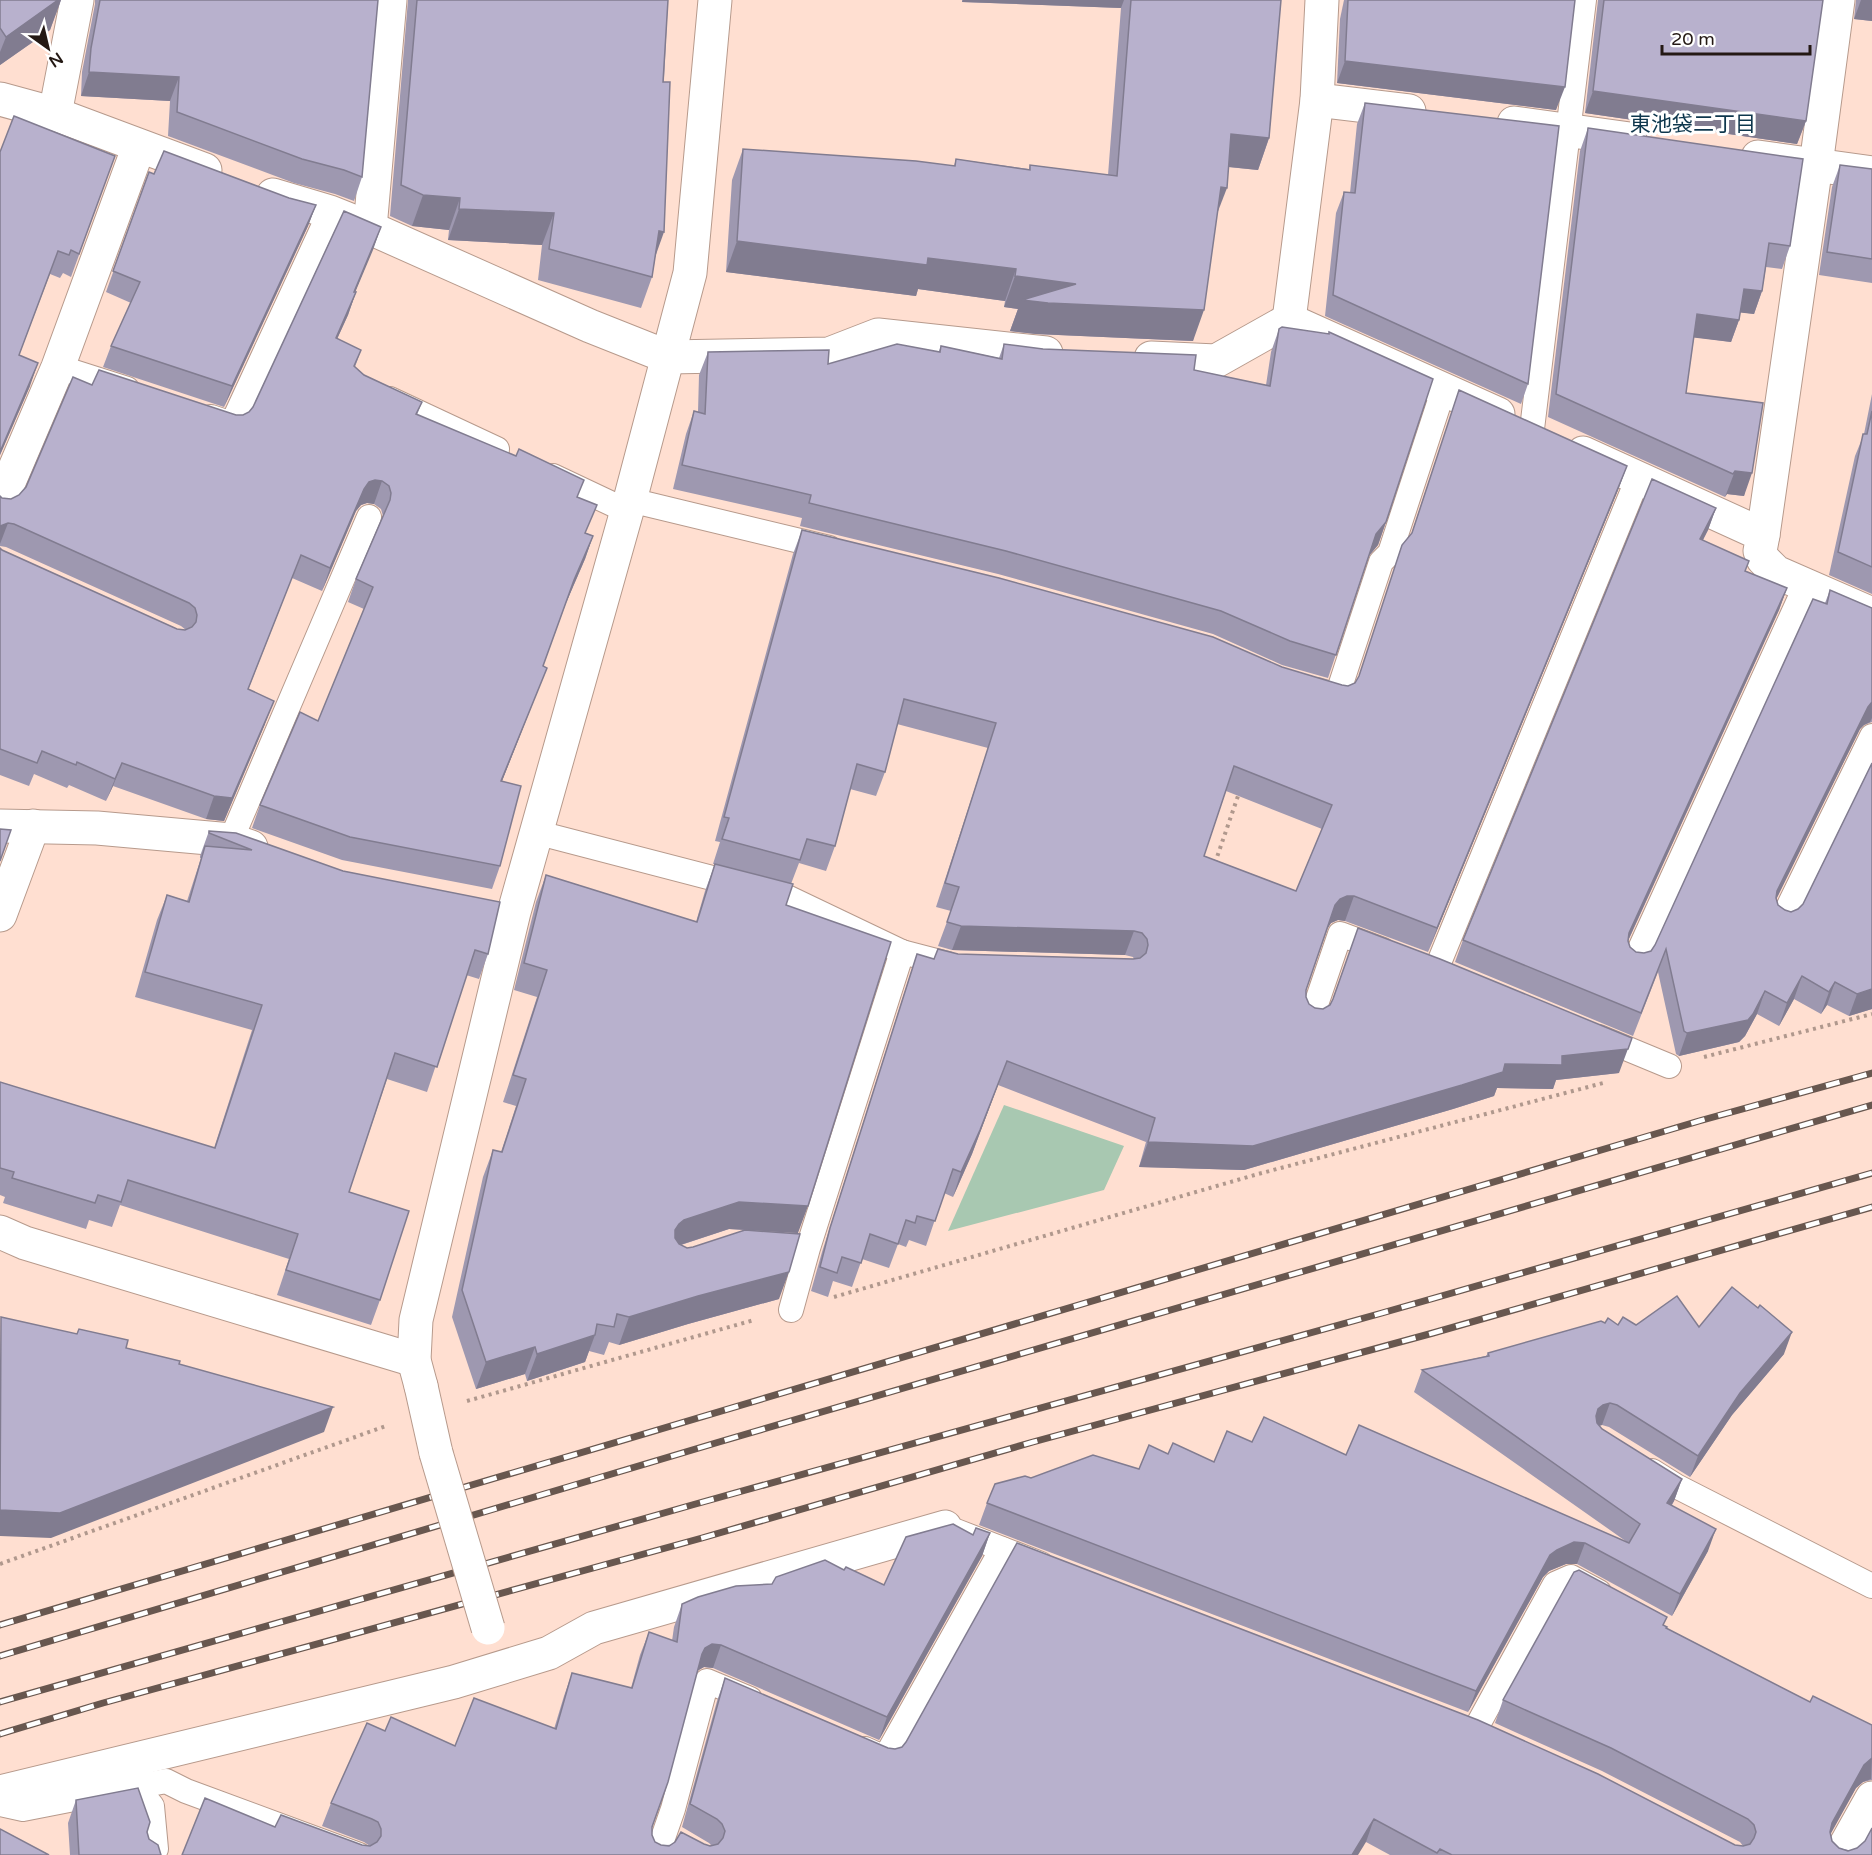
<svg xmlns="http://www.w3.org/2000/svg" width="1872" height="1855" font-family="'Varela Round','Noto Sans JP',sans-serif">
	<style>
		.green { fill: #a8c8b1 }
		.lines { fill: none; stroke-linecap: round; stroke-linejoin: round }
		.lane-casing { stroke: #b79a8c; stroke-width: 26 }
		.street-casing { stroke: #b79a8c; stroke-width: 35 }
		.secondary-casing { stroke: #b79a8c; stroke-width: 35 }
		.path { stroke: #b0988d; stroke-width: 4; stroke-dasharray: 3 4.5; stroke-linecap: butt }
		.lane { stroke: #fff; stroke-width: 24 }
		.street { stroke: #fff; stroke-width: 33 }
		.secondary { stroke: #fff; stroke-width: 33 }
		.rail-casing { stroke: #68574f; stroke-width: 7 }
		.rail { stroke: #fff; stroke-width: 4.5; stroke-dasharray: 14; stroke-linecap: butt }
		.street-bridge-casing { stroke: #b79a8c; stroke-width: 35; stroke-linecap: butt }
		.street-bridge { stroke: #fff; stroke-width: 33 }
		.wall { fill: #9e98b0; fill-rule: evenodd }
		.shaded-wall { fill: #817c90 }
		.building { fill: #b8b1cd; stroke: #817c90; stroke-width: 1.5; fill-rule: evenodd }
		.labels { text-anchor: middle; stroke-width: 6; stroke-linejoin: round; paint-order: stroke }
		.neighbourhood-label { font-size: 21px; fill: #0e374d; stroke: #fff }
	</style>
	<rect width="100%" height="100%" fill="#ffdfd1"/>
	<polygon class="green" points="1004,1105 1124,1146 1104,1190 948,1231"/>
	<g class="lines">
		<defs>
			<g id="lane">
				<polyline points="58,367 127,389"/>
				<polyline points="390,399 497,449"/>
				<polyline points="211,417 232,424 330,212"/>
				<polyline points="1532,429 1584,0"/>
				<polyline points="553,476 627,511"/>
				<polyline points="630,500 829,548"/>
				<polyline points="1317,690 1337,696 1381,562 1390,553 1443,391"/>
				<polyline points="535,832 789,898 902,952 948,964"/>
				<polyline points="231,840 369,517"/>
				<polyline points="1782,920 1872,736"/>
				<polyline points="1634,962 1806,585"/>
				<polyline points="1436,970 1638,478"/>
				<polyline points="1311,1019 1340,934 1383,950"/>
				<polyline points="1599,1037 1669,1066"/>
				<polyline points="791,1310 808,1248 902,952"/>
				<polyline points="1652,1471 1676,1486 1872,1586"/>
				<polyline points="956,1531 1041,1564"/>
				<polyline points="1475,1730 1555,1584 1571,1577 1599,1592"/>
				<polyline points="865,1749 885,1758 1002,1549"/>
				<polyline points="136,1786 152,1806 156,1849 153,1855"/>
				<polyline points="0,1804 23,1809 166,1781 186,1791 359,1855"/>
				<polyline points="657,1855 673,1809 707,1681 750,1699"/>
			</g>
			<g id="street">
				<polyline points="0,99 55,114 205,170"/>
				<polyline points="1317,100 1409,111"/>
				<polyline points="55,114 77,0"/>
				<polyline points="1514,123 1630,139"/>
				<polyline points="1758,157 1872,173"/>
				<polyline points="273,195 330,212 370,228 590,326 668,357 829,354 878,335 1046,353"/>
				<polyline points="370,228 390,0"/>
				<polyline points="1289,320 1317,100 1322,0"/>
				<polyline points="1151,358 1216,361 1289,320 1498,414"/>
				<polyline points="1583,453 1763,535 1760,551 1763,559 1776,572 1872,614"/>
				<polyline points="0,503 58,367 139,146"/>
				<polyline points="1763,535 1816,165 1838,0"/>
				<polyline points="0,826 97,828 231,840 251,847"/>
				<polyline points="0,915 33,826"/>
				<polyline points="0,1232 25,1243 414,1360"/>
				<polyline points="421,1386 436,1453"/>
				<polyline points="0,1792 454,1682 549,1653 594,1628 945,1527"/>
				<polyline points="1840,1855 1872,1798"/>
			</g>
			<polyline id="secondary" points="421,1386 414,1360 416,1320 514,912 630,500 690,273 715,0"/>
		</defs>
		<use href="#lane" class="lane-casing"/>
		<use href="#street" class="street-casing"/>
		<use href="#secondary" class="secondary-casing"/>
		<g class="path">
			<polyline points="1215,863 1239,793"/>
			<polyline points="1704,1057 1872,1014"/>
			<polyline points="834,1297 1258,1174 1607,1082"/>
			<polyline points="467,1401 754,1320"/>
			<polyline points="0,1564 386,1426"/>
		</g>
		<use href="#lane" class="lane"/>
		<use href="#street" class="street"/>
		<use href="#secondary" class="secondary"/>
		<defs>
			<g id="rail">
				<polyline points="0,1625 1699,1121 1872,1073"/>
				<polyline points="0,1656 719,1442 1872,1105"/>
				<polyline points="0,1702 692,1505 1382,1313 1872,1173"/>
				<polyline points="0,1734 103,1703 702,1538 1033,1442 1433,1333 1872,1207"/>
			</g>
		</defs>
		<use href="#rail" class="rail-casing"/>
		<use href="#rail" class="rail"/>
		<defs>
			<polyline id="street-bridge" points="436,1453 488,1628"/>
		</defs>
		<use href="#street-bridge" class="street-bridge-casing"/>
		<use href="#street-bridge" class="street-bridge"/>
	</g>
	<g class="wall">
		<polygon points="0,0 61,0 50,30 0,65"/>
		<polygon points="95,0 378,0 362,177 354,201 335,194 294,183 168,136 170,101 81,96 82,72 95,4"/>
		<polygon points="408,0 668,0 655,259 652,277 641,308 538,280 542,245 448,240 449,230 412,226 390,216"/>
		<polygon points="962,0 1281,0 1269,138 1258,170 1228,167 1217,213 1193,341 1036,334 1010,331 1018,309 1004,307 1005,301 918,289 916,296 726,272 732,180 743,149 954,166 956,159 1029,169 1030,165 1108,175 1121,8 962,2"/>
		<polygon points="1344,0 1575,0 1556,110 1337,83 1340,19"/>
		<polygon points="1598,0 1823,0 1806,121 1797,144 1585,113"/>
		<polygon points="1856,0 1872,0 1872,21 1854,19"/>
		<polygon points="1365,103 1528,384 1521,404 1325,316 1336,213 1344,192 1350,193 1357,124"/>
		<polygon points="1588,128 1790,246 1782,269 1766,267 1762,291 1754,314 1740,312 1739,320 1731,342 1694,337 1686,393 1763,403 1744,496 1727,494 1725,497 1548,417 1580,151"/>
		<polygon points="0,152 115,156 71,277 63,273 60,278 50,274 19,355 30,386 0,455"/>
		<polygon points="1840,165 1872,169 1872,283 1819,275 1832,187"/>
		<polygon points="149,172 154,174 289,198 316,205 308,226 224,407 103,367 111,346 131,303 106,292"/>
		<polygon points="381,227 355,292 356,292 348,315 337,339 361,350 355,367 364,375 422,402 417,415 578,497 586,533 593,536 585,559 566,603 543,666 547,668 538,690 502,781 500,866 492,889 342,860 252,828 260,805 318,721 364,609 348,602 356,579 383,516 381,509 374,504 367,503 361,505 356,511 322,591 292,578 248,690 265,724 224,821 206,819 113,786 106,801 69,785 67,788 34,774 29,786 0,775 0,548 2,550 177,629 186,630 181,626 6,547 0,546 0,496 2,498 11,499 19,495 26,487 92,385 236,415 243,415 249,412"/>
		<polygon points="1279,329 1386,522 1378,545 1369,556 1328,678 1282,665 1213,634 998,574 800,526 802,518 673,489 686,434 694,411 698,412 699,375 708,352 828,364 939,351 941,346 999,358 1004,344 1194,370 1266,385 1271,352"/>
		<path d="M1459,390L1627,466L1618,490L1428,952L1345,921L1338,920L1331,923L1328,928L1306,990V997L1309,1004L1315,1008L1323,1009L1330,1005L1332,1001L1358,928L1619,1073L1556,1080L1553,1089L1497,1088L1494,1096L1453,1109L1244,1170L1139,1167L1146,1142L998,1085L972,1154L953,1197L944,1193L926,1246L909,1240L906,1247L898,1244L889,1268L862,1259L852,1287L833,1281L828,1297L811,1291L822,1252L909,978L917,954L934,959L958,954L1134,959L1133,957L1125,955L952,950L938,946L951,911L936,907L988,748L897,724L885,772L876,796L850,789L835,846L826,871L799,863L791,884L786,905L798,1233L729,1229L681,1245L779,1299L688,1324L619,1345L609,1342L604,1355L589,1351L585,1362L527,1381L525,1374L476,1389L452,1317L483,1177L493,1150L501,1152L516,1106L503,1102L537,997L514,990L536,902L546,875L696,922L705,891L715,864H713L720,842L715,841L793,554L802,530L1342,685L1348,686L1355,683L1358,679L1402,545L1411,535ZM1226,791L1322,829L1296,891L1204,856Z"/>
		<polygon points="1872,394 1872,594 1829,575 1855,456 1864,434"/>
		<polygon points="1716,508 1708,530 1703,540 1745,571 1787,588 1779,610 1628,941 1630,947 1636,952 1644,953 1651,951 1655,945 1825,603 1830,590 1872,608 1872,722 1864,725 1860,729 1776,899 1778,905 1785,910 1791,912 1798,909 1803,904 1872,763 1872,1009 1849,1016 1827,1005 1821,1014 1794,999 1779,1026 1757,1014 1745,1036 1739,1042 1679,1056 1676,1054 1658,972 1633,1036 1455,962 1463,940"/>
		<polygon points="209,831 488,954 479,979 466,975 427,1092 387,1079 349,1192 380,1300 371,1325 277,1295 289,1259 120,1205 112,1227 89,1220 86,1229 3,1203 5,1197 0,1195 0,1082 214,1148 252,1030 135,997 157,920 167,895 187,901 201,858 200,858 200,856"/>
		<polygon points="1605,1323 1618,1325 1699,1327 1784,1354 1732,1415 1690,1477 1609,1427 1602,1425 1599,1426 1602,1429 1682,1479 1674,1501 1672,1505 1708,1551 1672,1616 1577,1564 1566,1564 1549,1571 1543,1577 1468,1712 979,1525 987,1503 1031,1478 1139,1469 1168,1454 1214,1462 1346,1455 1627,1542 1414,1392 1422,1370 1486,1356 1488,1353"/>
		<polygon points="990,1533 982,1556 879,1740 713,1668 704,1667 697,1671 652,1827 652,1835 655,1842 661,1845 704,1844 710,1846 712,1846 709,1843 682,1827 717,1701 725,1678 888,1748 1743,1846 1740,1842 1602,1771 1495,1723 1503,1700 1664,1625 1666,1628 1810,1702 1872,1725 1872,1780 1863,1782 1856,1788 1830,1834 1832,1841 1839,1848 1872,1855 1390,1855 1366,1842 182,1855 275,1827 362,1845 370,1846 364,1842 322,1826 331,1803 385,1731 455,1746 554,1729 564,1696 572,1673 631,1688 640,1655 649,1632 672,1641 674,1627 682,1604 772,1584 844,1570 884,1585 973,1535"/>
		<polygon points="76,1800 147,1832 149,1839 161,1855 70,1855 68,1823"/>
	</g>
	<g class="shaded-wall">
		<polygon points="58,0 61,0 50,30 0,65 0,52 6,37"/>
		<polygon points="963,0 1124,0 1121,8 962,2"/>
		<polygon points="1861,0 1872,0 1872,21 1854,19"/>
		<polygon points="1345,61 1565,87 1556,110 1337,83"/>
		<polygon points="89,72 179,77 170,101 81,96"/>
		<polygon points="1593,91 1806,121 1797,144 1585,113"/>
		<polygon points="1231,134 1269,138 1258,170 1220,166"/>
		<polygon points="1221,187 1227,188 1215,219"/>
		<polygon points="423,195 460,198 449,230 412,226"/>
		<polygon points="316,205 308,226 224,407 232,386"/>
		<polygon points="459,209 554,213 542,245 448,240"/>
		<polygon points="381,227 373,250 346,314 354,292"/>
		<polygon points="659,231 664,232 653,263"/>
		<polygon points="737,241 928,258 1016,269 1005,301 918,289 916,296 726,272"/>
		<polygon points="1015,276 1076,284 1204,310 1193,341 1036,334 1010,331 1018,309 1004,307"/>
		<polygon points="1744,289 1762,291 1754,314 1735,312"/>
		<polygon points="356,292 348,315 327,361 336,338"/>
		<polygon points="1697,314 1739,320 1731,342 1689,337"/>
		<polygon points="38,363 30,386 0,455 0,452"/>
		<polygon points="1627,466 1618,490 1428,952 1437,928"/>
		<polygon points="1735,471 1752,473 1744,496 1727,494 1725,497"/>
		<polygon points="375,480 382,481 374,504 367,503 361,505 356,511 322,591 330,568 364,489 369,482"/>
		<polygon points="1716,508 1708,530 1692,561 1700,539"/>
		<polygon points="1386,522 1378,545 1367,558 1376,534"/>
		<polygon points="8,523 0,544 0,526"/>
		<polygon points="593,536 585,559 566,603 574,580"/>
		<polygon points="1787,588 1779,610 1621,956 1629,933"/>
		<polygon points="547,668 538,690 493,804 501,781"/>
		<polygon points="274,701 265,724 224,821 206,819 214,796"/>
		<polygon points="1872,702 1872,718 1870,722 1864,725 1860,729 1769,914 1777,891 1868,707"/>
		<polygon points="122,763 113,786 106,801 115,779"/>
		<polygon points="1347,896 1354,896 1345,921 1338,920 1331,923 1327,929 1335,905 1340,899"/>
		<polygon points="961,926 1134,931 1125,955 952,950"/>
		<polygon points="1802,976 1794,999 1779,1026 1787,1003"/>
		<polygon points="1835,982 1827,1005 1821,1014 1829,992"/>
		<polygon points="1872,989 1872,1009 1849,1016 1857,994"/>
		<polygon points="1765,991 1757,1014 1745,1036 1739,1042 1679,1056 1687,1033"/>
		<polygon points="1632,1038 1619,1073 1556,1080 1553,1089 1497,1088 1494,1096 1453,1109 1244,1170 1139,1167 1148,1142 1505,1064 1562,1056"/>
		<polygon points="1007,1061 972,1154 953,1197 961,1172"/>
		<polygon points="739,1202 808,1206 798,1233 729,1229 674,1247 675,1230 679,1224 684,1220"/>
		<polygon points="789,1272 779,1299 688,1324 619,1345 629,1317 698,1296"/>
		<polygon points="1792,1332 1784,1354 1732,1415 1690,1477 1698,1456 1740,1393"/>
		<polygon points="595,1335 585,1362 527,1381 537,1354"/>
		<polygon points="535,1347 525,1374 476,1389 486,1362"/>
		<polygon points="1610,1403 1602,1425 1595,1427 1590,1431 1598,1409 1603,1405"/>
		<polygon points="333,1407 324,1432 51,1538 0,1536 0,1513 1,1510"/>
		<polygon points="1682,1479 1674,1501 1659,1524 1667,1503"/>
		<polygon points="1716,1529 1708,1551 1672,1616 1680,1594"/>
		<polygon points="990,1533 982,1556 879,1740 887,1717"/>
		<polygon points="1574,1542 1585,1543 1577,1564 1566,1564 1549,1571 1543,1577 1468,1712 1476,1691 1550,1555 1557,1550"/>
		<polygon points="712,1644 721,1645 713,1668 704,1667 697,1671 702,1654 705,1648"/>
		<polygon points="1872,1758 1871,1779 1863,1782 1856,1788 1824,1846 1832,1823 1864,1765"/>
		<polygon points="1374,1819 1366,1842 1358,1855 1352,1855"/>
	</g>
	<g class="building">
		<polygon points="0,0 58,0 6,37 0,28"/>
		<polygon points="100,0 378,0 362,177 344,170 302,159 177,112 179,77 89,72 91,48"/>
		<polygon points="417,0 668,0 663,82 670,82 664,232 659,231 652,277 549,249 554,213 459,209 460,198 423,195 401,185"/>
		<polygon points="1131,0 1281,0 1269,138 1231,134 1227,188 1221,187 1204,310 1048,303 1022,300 1076,284 1015,276 1016,269 928,258 927,265 737,241 743,149 916,161 955,166 956,159 1030,170 1030,165 1117,176"/>
		<polygon points="1348,0 1575,0 1565,87 1345,61"/>
		<polygon points="1604,0 1823,0 1806,121 1593,91"/>
		<polygon points="1365,103 1559,126 1528,384 1333,295 1344,192 1355,193"/>
		<polygon points="14,116 115,156 79,254 71,250 69,255 58,251 19,355 38,363 0,452 0,152"/>
		<polygon points="1588,128 1803,159 1790,246 1769,243 1762,291 1744,289 1739,320 1697,314 1686,393 1763,403 1752,473 1735,471 1733,474 1556,394"/>
		<polygon points="164,151 289,198 316,205 232,386 111,346 140,282 113,271 149,172 154,174"/>
		<polygon points="1840,165 1872,169 1872,259 1827,252"/>
		<polygon points="344,211 381,227 354,292 356,292 336,338 361,350 354,366 364,375 422,402 416,414 516,456 519,449 584,480 577,497 597,505 585,533 593,536 574,580 543,666 547,668 501,781 521,786 500,866 350,837 260,805 300,712 318,721 373,587 356,579 390,500 391,493 389,486 382,481 375,480 369,482 364,489 330,568 301,555 248,689 274,701 232,798 214,796 122,763 115,779 77,762 76,765 42,751 37,763 0,749 0,548 2,550 177,629 185,630 192,627 196,622 197,615 195,608 189,603 14,524 8,523 0,526 0,496 2,498 11,499 19,495 26,487 73,377 92,385 99,370 236,415 243,415 249,412 253,407"/>
		<polygon points="1282,327 1329,334 1329,332 1433,379 1386,522 1376,534 1336,655 1290,641 1221,611 1006,551 809,503 811,495 682,465 694,411 705,414 708,352 829,350 828,364 897,344 940,352 941,346 1002,359 1004,344 1043,349 1196,355 1194,370 1270,386 1279,329"/>
		<path d="M1459,390L1627,466L1437,928L1354,896H1347L1340,899L1335,905L1306,990V997L1309,1004L1315,1008L1323,1009L1330,1005L1333,999L1358,928L1440,959L1632,1038L1628,1049L1562,1056V1065L1505,1064L1503,1072L1462,1085L1253,1146L1148,1142L1155,1118L1007,1061L980,1130L961,1172L953,1169L935,1221L917,1216L915,1223L906,1220L898,1244L870,1234L861,1263L842,1257L837,1273L820,1267L830,1228L917,954L934,959L938,949L958,954L1133,959L1140,958L1146,953L1148,945L1147,939L1142,933L1134,931L961,926L947,922L959,887L945,883L996,723L904,699L885,772L857,764L835,846L807,839L800,860L722,839L729,818L724,817L802,530L999,578L1213,637L1282,667L1342,685L1348,686L1355,683L1359,676L1402,545L1412,533ZM1234,766L1332,805L1296,891L1204,856Z"/>
		<polygon points="1872,411 1872,567 1838,552 1863,434 1867,434"/>
		<polygon points="1652,479 1716,508 1700,539 1749,561 1745,571 1787,588 1629,933 1628,941 1630,947 1636,952 1644,953 1651,951 1655,945 1813,599 1827,604 1830,590 1872,608 1872,702 1868,707 1777,891 1776,898 1778,905 1785,910 1791,912 1798,909 1803,904 1872,763 1872,989 1857,994 1835,982 1829,992 1802,976 1787,1003 1765,991 1753,1014 1748,1020 1687,1033 1684,1031 1666,949 1641,1013 1463,940"/>
		<polygon points="0,829 11,830 0,861"/>
		<polygon points="209,831 236,833 343,871 500,902 488,954 475,950 437,1067 395,1053 349,1192 409,1211 380,1300 286,1270 298,1234 128,1180 121,1202 98,1195 95,1203 12,1178 14,1172 0,1168 0,1082 215,1148 262,1005 145,972 167,895 189,902 205,846 252,850 209,833"/>
		<polygon points="715,864 793,884 786,905 891,942 808,1206 739,1202 684,1220 679,1224 675,1230 675,1238 679,1244 687,1248 693,1247 745,1230 800,1234 789,1272 698,1296 629,1317 617,1314 614,1327 597,1324 595,1335 537,1354 535,1347 486,1362 462,1290 493,1150 502,1152 526,1079 513,1075 547,970 524,963 546,875 697,922"/>
		<polygon points="1732,1287 1758,1308 1760,1305 1792,1332 1740,1393 1698,1456 1617,1405 1610,1403 1603,1405 1598,1409 1596,1416 1597,1423 1602,1429 1682,1479 1667,1503 1716,1529 1680,1594 1585,1543 1574,1542 1557,1550 1550,1555 1476,1691 987,1503 995,1484 1025,1476 1031,1478 1093,1455 1139,1469 1149,1445 1168,1454 1173,1443 1214,1462 1227,1431 1252,1442 1264,1417 1346,1455 1359,1425 1629,1543 1640,1524 1422,1370 1489,1356 1488,1353 1601,1321 1605,1323 1608,1318 1618,1325 1623,1317 1636,1325 1677,1296 1699,1327"/>
		<polygon points="1,1317 77,1334 79,1329 128,1340 126,1348 180,1361 179,1364 333,1407 60,1513 1,1510 0,1516"/>
		<polygon points="953,1524 973,1535 976,1528 990,1533 887,1717 721,1645 712,1644 705,1648 702,1654 668,1782 652,1827 652,1835 655,1842 661,1845 669,1846 675,1842 681,1832 704,1844 710,1846 718,1844 723,1838 725,1831 722,1824 717,1819 690,1804 725,1678 888,1748 895,1749 902,1747 906,1742 1017,1543 1478,1720 1598,1774 1735,1845 1743,1846 1750,1844 1754,1838 1756,1832 1754,1825 1748,1819 1611,1748 1503,1700 1574,1572 1579,1570 1667,1617 1663,1625 1667,1627 1666,1628 1810,1702 1813,1696 1872,1725 1872,1758 1864,1765 1832,1823 1830,1832 1832,1841 1839,1848 1848,1851 1857,1848 1865,1841 1872,1828 1872,1855 1452,1855 1440,1849 1437,1853 1374,1819 1352,1855 182,1855 205,1798 275,1827 281,1815 362,1845 370,1846 377,1842 381,1836 381,1829 378,1822 372,1819 331,1803 367,1723 385,1731 391,1717 455,1746 474,1698 556,1729 572,1673 632,1688 649,1632 677,1642 682,1604 698,1597 736,1586 772,1584 776,1577 825,1560 844,1570 846,1567 884,1585 906,1537"/>
		<polygon points="138,1788 150,1822 147,1832 149,1839 158,1845 161,1855 79,1855 76,1800"/>
		<polygon points="0,1829 49,1855 0,1855"/>
	</g>
	<g class="labels">
		<g class="neighbourhood-label">
			<text x="1693" y="131">東池袋二丁目</text>
		</g>
	</g>
	<g transform="translate(48 48) rotate(146)" stroke="#ffffff" stroke-width="4.5" paint-order="stroke">
	<path d="M0-4.5L10 22L0 15L-10 22Z" fill="#241914"/>
	<text y="-9" font-size="16" font-weight="bold" text-anchor="middle" fill="#241914">N</text>
	</g>
	<path d="M1662 45v9h148v-9" fill="none" stroke="#241914" stroke-width="3"/>
	<text x="1671" y="45" font-size="18" fill="#241914" stroke="#ffffff" stroke-width="4.5" paint-order="stroke">20 m</text>
</svg>
